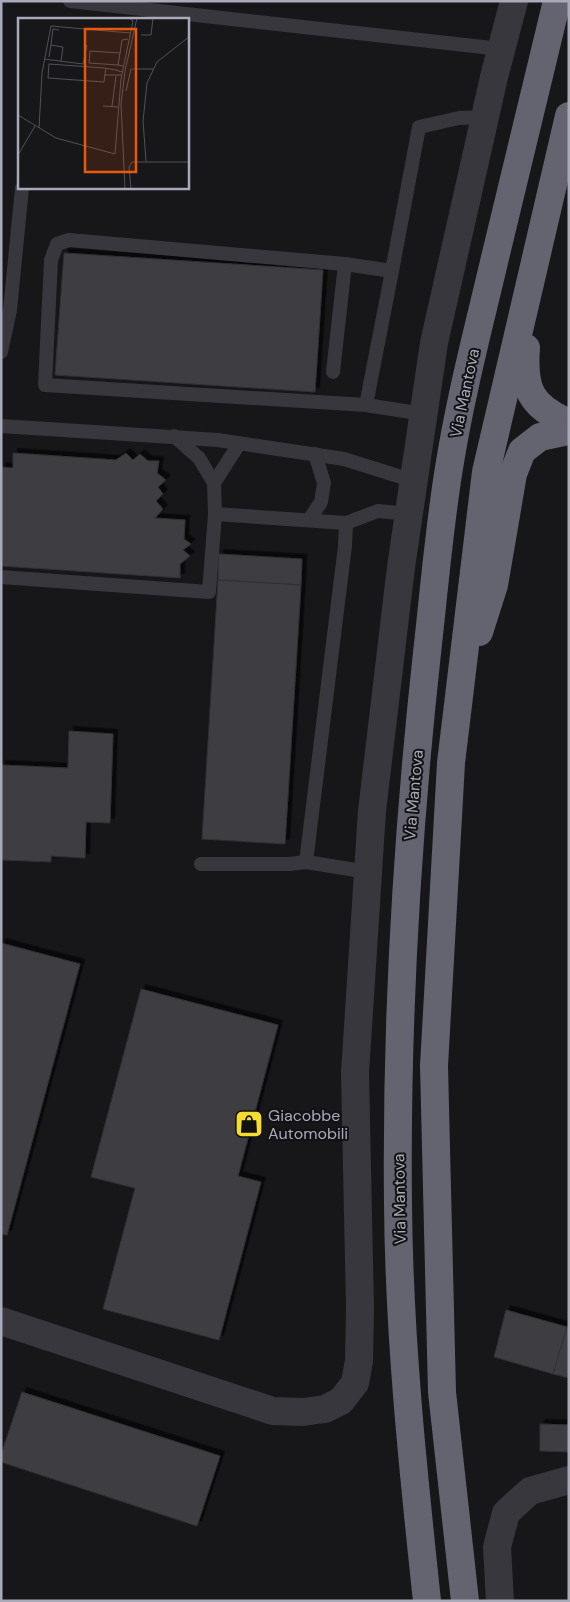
<svg xmlns="http://www.w3.org/2000/svg" width="570" height="1602" font-family="'DM Sans',sans-serif">
	<style>
		.building { fill: #3e3e43; stroke: #313035; filter: url(#shadow) }
		.lines { fill: none; stroke-linecap: round; stroke-linejoin: round }
		.lane { stroke: #38373e; stroke-width: 14 }
		.street { stroke: #38373e; stroke-width: 28 }
		.highway { stroke: #63646f; stroke-width: 28 }
		.labels { text-anchor: middle; stroke-width: 4; stroke-linejoin: round; paint-order: stroke }
		.street-label { font-size: 16px; fill: #a8aab9; stroke: #121114 }
		.poi-label { font-size: 16px; fill: #a8aab9; stroke: #121114; text-anchor: start }
		.inset-road { fill: none; stroke: #515159; stroke-width: 1 }
		.view { fill: #e8590c; fill-opacity: 0.15; stroke: #e8590c; stroke-width: 2.5 }
		.inset-edge { fill: none; stroke: #a8aab9; stroke-width: 2.5 }
	</style>
	<defs>
		<filter id="shadow"><feDropShadow dx="4.5" dy="-4.5" stdDeviation="0" flood-color="#0009"/></filter>
	</defs>
	<rect width="100%" height="100%" fill="#171619"/>
	<g class="building">
		<polygon points="64,253 323,270 315,392 55,375"/>
		<polygon points="13,453 116,460 126,453 133,460 140,454 148,461 159,461 157,473 166,480 158,487 163,494 156,501 163,509 155,518 185,520 184,539 191,544 183,550 190,556 180,564 180,578 1,566 1,467 13,468"/>
		<polygon points="219,554 302,559 301,585 218,580"/>
		<polygon points="218,580 301,585 285,844 202,839"/>
		<polygon points="69,731 113,734 110,823 86,822 85,858 51,856 51,862 1,860 1,765 68,768"/>
		<polygon points="1,943 80,964 7,1235 1,1234"/>
		<polygon points="141,989 278,1025 238,1176 261,1182 219,1340 103,1309 135,1188 91,1177"/>
		<polygon points="506,1310 567,1327 553,1374 494,1357"/>
		<polygon points="567,1327 569,1328 569,1378 553,1374"/>
		<polygon points="22,1392 220,1456 197,1526 1,1462 1,1455"/>
		<polygon points="540,1424 569,1425 569,1452 540,1451"/>
	</g>
	<g class="lines">
		<g class="lane">
			<polyline points="70,1 501,49"/>
			<polyline points="392,271 419,127 459,118 485,117"/>
			<polyline points="1,352 10,310 22,188"/>
			<polyline points="333,372 345,264"/>
			<polyline points="366,405 45,385 51,260 57,244 69,240 345,264 392,271 366,405 424,414"/>
			<polyline points="1,426 218,440 344,459 414,481"/>
			<polyline points="214,483 239,444"/>
			<polyline points="215,514 346,523 378,511 409,514"/>
			<polyline points="309,520 321,502 324,483 315,454"/>
			<polyline points="1,577 209,592 215,514 214,483 199,458 174,436"/>
			<polyline points="306,862 345,546 346,523"/>
			<polyline points="201,864 290,864 306,862 368,872"/>
		</g>
		<g class="street">
			<polyline points="1,1321 273,1411 303,1412 325,1409 341,1401 355,1383 359,1361 360,1308 355,1073 372,811 401,567 434,343 494,77 514,1"/>
			<polyline points="500,1601 497,1547 506,1513 530,1491 569,1480"/>
		</g>
		<g class="highway">
			<path d="M526,348C523,389 530,406 569,423"/>
			<polyline points="479,632 494,585 513,474 522,451 540,437 569,431"/>
			<path d="M427,1601C413,1470 399,1336 398,1204C396,1020 407,836 427,653C434,591 439,529 449,468C460,398 478,330 494,262C515,175 536,88 557,1"/>
			<polyline points="465,1601 442,1392 434,1066 451,763 486,472 569,116"/>
		</g>
	</g>
	<defs>
		<symbol id="shop-square" viewBox="-11 -11 22 22"><rect x="-9" y="-9" width="18" height="18" rx="4" fill="#f7dc30" stroke="#121114"/><path d="M-5-2.5h2.3a2.7 3.5 0 0 1 5.4 0H5L5.5 6h-11ZM-1.5-2.5h3a1.5 2.3 0 0 0-3 0Z" fill="#111"/></symbol>
	</defs>
	<g fill-rule="evenodd">
		<use href="#shop-square" x="233" y="1108" width="32" height="32"/>
	</g>
	<g class="labels">
		<g class="street-label">
			<text transform="translate(464 393) rotate(-78)" y="6">Via Mantova</text>
			<text transform="translate(413 795) rotate(-85)" y="6">Via Mantova</text>
			<text transform="translate(399 1199) rotate(-91)" y="6">Via Mantova</text>
		</g>
		<g class="poi-label">
			<text x="268" y="1121">Giacobbe<tspan x="268" dy="18">Automobili</tspan></text>
		</g>
	</g>
	<g transform="translate(18 18)">
		<rect width="171" height="171" fill="#171619"/>
		<path class="inset-road" d="M123,17H133L135,0M33,27L35,11L41,12M102,35L104,22L110,21M31,39L33,27L45,29L43,43M26,41L65,46L69,27M100,47L71,45L72,33L102,35L100,47L105,48M88,50L86,64L30,60L31,46L86,50L98,52L104,54M86,57H103M108,73L113,51H135M85,88L100,89M94,88L98,58M0,97L38,120L97,136L103,61L115,3L111,0M21,110L24,55L33,8L112,15M0,137L17,108M128,143L125,103L129,65L139,44L172,18M107,171L103,86L107,53L119,0M113,171L111,149L114,144H172"/>
		<path class="view" d="M67,11H118V154H67Z"/>
		<rect width="171" height="171" class="inset-edge"/>
	</g>
	<rect width="570" height="1602" fill="none" stroke="#a8aab9" stroke-width="5"/>
</svg>
